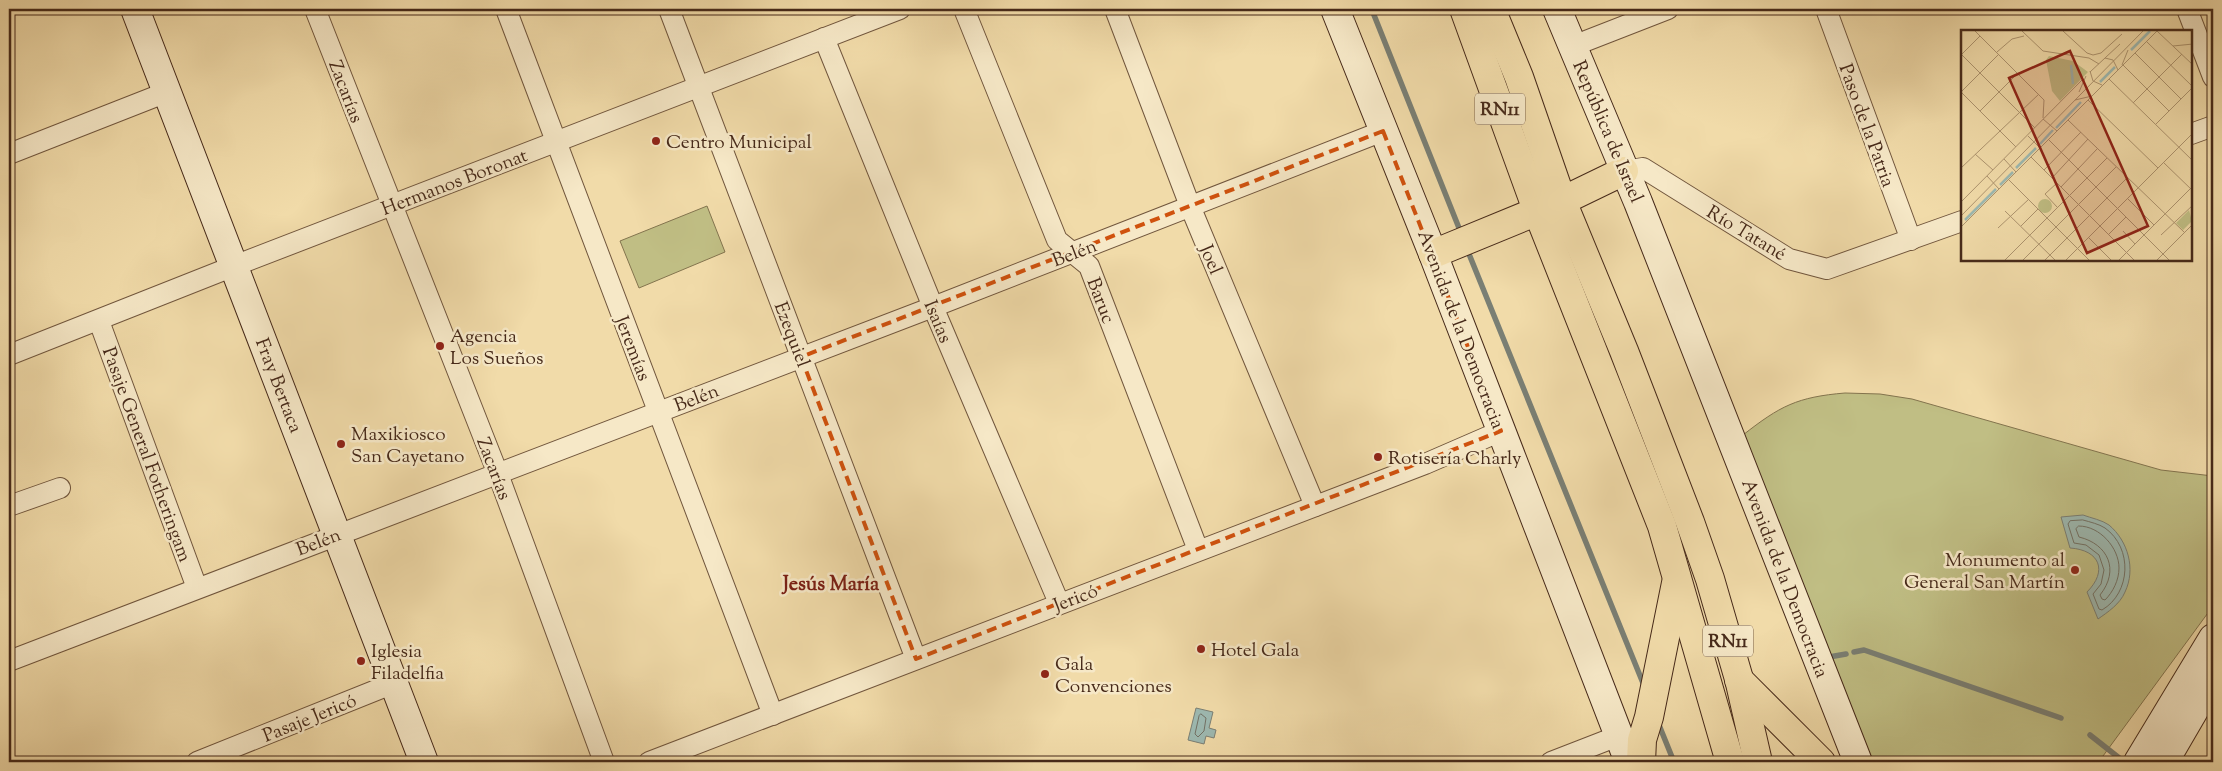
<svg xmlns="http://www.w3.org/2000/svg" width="2222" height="771" font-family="'Sorts Mill Goudy',serif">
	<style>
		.green { fill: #c0be84; stroke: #83744e }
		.water { fill: #9db9b1; stroke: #7a7f74 }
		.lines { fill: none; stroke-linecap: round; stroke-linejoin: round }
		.shore { stroke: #727165; stroke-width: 1 }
		.stream { stroke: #7a7f74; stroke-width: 5.5 }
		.street-casing { stroke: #71563d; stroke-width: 22 }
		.secondary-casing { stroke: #462919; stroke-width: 30 }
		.highway-casing { stroke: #462919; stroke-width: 30 }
		.street { stroke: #f6e8c7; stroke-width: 20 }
		.secondary { stroke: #f6e8c7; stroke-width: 28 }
		.highway { stroke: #f1dba9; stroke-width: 28 }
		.marked { fill: none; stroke: #d0520e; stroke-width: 4; stroke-dasharray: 10 6; stroke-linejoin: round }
		.poi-dot { fill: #8f2418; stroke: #f6e8c7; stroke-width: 2 }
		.labels { text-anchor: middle; stroke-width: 5; stroke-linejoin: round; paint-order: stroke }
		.shield { fill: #f6e8c7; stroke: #7b624d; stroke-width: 1 }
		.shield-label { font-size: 18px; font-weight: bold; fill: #462919 }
		.street-label { font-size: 19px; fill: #462919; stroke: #f6e8c7 }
		.poi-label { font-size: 19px; fill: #462919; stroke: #f6e8c7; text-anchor: start }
		.neighbourhood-label { font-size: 20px; font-weight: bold; fill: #7a1f14; stroke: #f6e8c7 }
		.inset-river { fill: none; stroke: #9db9b1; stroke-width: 2.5 }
		.inset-road { fill: none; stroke: #ad946f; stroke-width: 1 }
		.view { fill: #8f2418; fill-opacity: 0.15; stroke: #8f2418; stroke-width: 2.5 }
		.inset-edge { fill: none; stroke: #462919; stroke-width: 2.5 }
	</style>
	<rect width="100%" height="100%" fill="#f1dba9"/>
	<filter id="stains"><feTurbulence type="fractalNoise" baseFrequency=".004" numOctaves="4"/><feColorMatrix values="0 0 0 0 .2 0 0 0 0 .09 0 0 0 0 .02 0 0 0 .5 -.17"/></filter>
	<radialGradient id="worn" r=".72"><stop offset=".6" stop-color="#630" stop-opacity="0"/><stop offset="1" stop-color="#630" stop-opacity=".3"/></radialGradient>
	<g class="green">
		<polygon points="707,206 725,252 639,288 620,241"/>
		<path d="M1845,393L1880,394L1912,399L2161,470L2213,476V606L2103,756L2096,762H1870L1743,435C1780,406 1797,397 1845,393Z"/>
	</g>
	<g class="water">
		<path d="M2083,515C2091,518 2102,520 2109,525C2128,541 2136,569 2125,592C2120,604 2108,612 2098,619L2087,592C2108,571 2100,550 2070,548L2061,517Z"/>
		<polygon points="1196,708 1213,712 1209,728 1216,730 1214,738 1206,736 1204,744 1188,740"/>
	</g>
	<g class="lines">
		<g class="shore">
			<path d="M2083,520C2090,522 2099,524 2105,528C2133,548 2131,593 2102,610L2099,609L2093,594L2101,584L2104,570L2099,555L2086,545L2074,543L2068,524L2070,521Z"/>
			<path d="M2079,526C2100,526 2119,548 2119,568C2119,580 2113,592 2105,600L2102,599L2100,595C2120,570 2108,544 2079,537L2076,529Z"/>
			<polygon points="1201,714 1206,718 1204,731 1198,737 1195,734 1199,716"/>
		</g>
		<g class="stream">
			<polyline points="1372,10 1461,233"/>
			<polyline points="1469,254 1645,688"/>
			<polyline points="1854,652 1864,650 2061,718"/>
			<polyline points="1829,657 1846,654"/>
			<polyline points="1657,720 1674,762"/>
			<polyline points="2090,735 2123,761"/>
		</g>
		<defs>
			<g id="street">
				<polyline points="315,9 498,474 604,762"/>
				<polyline points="506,9 773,715"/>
				<polyline points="669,9 916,659"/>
				<polyline points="964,9 1057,240 1089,266 1198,550"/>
				<polyline points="1115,9 1190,206 1315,506"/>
				<polyline points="1826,9 1911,240"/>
				<polyline points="2187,9 2213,77"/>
				<polyline points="824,38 933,307 1059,603"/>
				<polyline points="1573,46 1668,9"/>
				<polyline points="2191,134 2213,126"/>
				<polyline points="9,154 167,92"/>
				<polyline points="1624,171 1643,168 1789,259 1827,269 1962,221"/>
				<polyline points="99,321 197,588"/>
				<polyline points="9,355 234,266 900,9"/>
				<polyline points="9,506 60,488"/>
				<polyline points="9,661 933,307 1383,131"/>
				<polyline points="197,762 394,683"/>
				<polyline points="649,762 1425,464 1501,431"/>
				<polyline points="1551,762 1618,736"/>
			</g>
			<g id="secondary">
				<polyline points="135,9 424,762"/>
				<polyline points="1335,9 1433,254 1629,762"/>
				<polyline points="1557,9 1638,202 1858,762"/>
				<polyline points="2138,762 2213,638"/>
				<polyline points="2164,762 2213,678"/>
			</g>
			<g id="highway">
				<polyline points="1464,9 1537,210 1662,526 1730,762"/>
				<polyline points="1491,9 1519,77 1562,201 1624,351 1690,522 1710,579 1739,679 1758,762"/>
				<polyline points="1433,254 1562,201 1624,171"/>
				<polyline points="1739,680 1821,762"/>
				<polyline points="1641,762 1642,740 1649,717 1676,583"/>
			</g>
		</defs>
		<use href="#street" class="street-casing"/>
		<use href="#secondary" class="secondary-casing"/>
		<use href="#highway" class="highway-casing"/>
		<use href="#street" class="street"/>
		<use href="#secondary" class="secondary"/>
		<use href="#highway" class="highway"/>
	</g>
	<path class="marked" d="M1383,131L1501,431L916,659L801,357Z"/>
	<g class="poi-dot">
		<circle cx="656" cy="141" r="5"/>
		<circle cx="440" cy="346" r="5"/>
		<circle cx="341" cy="444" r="5"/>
		<circle cx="1378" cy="457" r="5"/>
		<circle cx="2075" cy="570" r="5"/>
		<circle cx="1201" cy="649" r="5"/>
		<circle cx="361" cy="661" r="5"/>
		<circle cx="1045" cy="674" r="5"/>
	</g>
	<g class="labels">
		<g class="shield">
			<rect x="1475" y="93.5" width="50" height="31" rx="4"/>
			<rect x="1703" y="625.5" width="50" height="31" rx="4"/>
		</g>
		<g class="shield-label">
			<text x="1500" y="115">RN11</text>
			<text x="1728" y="647">RN11</text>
		</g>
		<g class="street-label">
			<text transform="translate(347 91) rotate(69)" y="7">Zacarías</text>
			<text transform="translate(1868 125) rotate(70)" y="7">Paso de la Patria</text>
			<text transform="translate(1609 131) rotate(67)" y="7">República de Israel</text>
			<text transform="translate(454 181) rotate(-21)" y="7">Hermanos Boronat</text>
			<text transform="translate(1747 232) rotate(31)" y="7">Río Tatané</text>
			<text transform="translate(1074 252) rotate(-21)" y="7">Belén</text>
			<text transform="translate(1212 259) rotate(67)" y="7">Joel</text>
			<text transform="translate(1102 300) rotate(69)" y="7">Baruc</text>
			<text transform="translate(939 321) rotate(67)" y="7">Isaías</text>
			<text transform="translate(1462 329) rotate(69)" y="7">Avenida de la Democracia</text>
			<text transform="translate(793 334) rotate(69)" y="7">Ezequiel</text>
			<text transform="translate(634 348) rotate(69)" y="7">Jeremías</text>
			<text transform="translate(280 385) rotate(69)" y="7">Fray Bertaca</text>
			<text transform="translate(696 397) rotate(-21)" y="7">Belén</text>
			<text transform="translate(148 454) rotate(70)" y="7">Pasaje General Fotheringam</text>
			<text transform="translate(495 468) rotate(69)" y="7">Zacarías</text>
			<text transform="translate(318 541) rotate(-21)" y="7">Belén</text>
			<text transform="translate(1786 578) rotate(69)" y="7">Avenida de la Democracia</text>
			<text transform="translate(1075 597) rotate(-21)" y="7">Jericó</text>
			<text transform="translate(309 717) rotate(-22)" y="7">Pasaje Jericó</text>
		</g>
		<g class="poi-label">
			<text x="666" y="148">Centro Municipal</text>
			<text x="450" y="342">Agencia<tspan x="450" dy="22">Los Sueños</tspan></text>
			<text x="351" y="440">Maxikiosco<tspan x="351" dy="22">San Cayetano</tspan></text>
			<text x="1388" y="464">Rotisería Charly</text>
			<text x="2065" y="566" text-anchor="end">Monumento al<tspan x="2065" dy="22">General San Martín</tspan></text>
			<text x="1211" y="656">Hotel Gala</text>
			<text x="371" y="657">Iglesia<tspan x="371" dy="22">Filadelfia</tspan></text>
			<text x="1055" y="670">Gala<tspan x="1055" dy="22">Convenciones</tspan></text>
		</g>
		<g class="neighbourhood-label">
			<text x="831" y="590">Jesús María</text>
		</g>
	</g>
	<g transform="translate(1961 30)">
		<rect width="231" height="231" fill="#f1dba9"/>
		<path d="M88,26L112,31L127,42L99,71L91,61L85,30ZM77 176a7 7 0 1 1 14 0a7 7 0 1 1-14 0ZM228,180L231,191L222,200L215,193Z" fill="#c0be84"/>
		<path class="inset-river" d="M170,20L189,1M110,35L112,54M139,52L154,37M95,98L120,72M79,114L92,100M55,138L75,118M39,155L52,142M4,190L35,159"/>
		<path class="inset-road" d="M14,1L83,70L82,88M61,1L82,21L128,28L138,34M102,1L126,23L132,25L140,23L161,4M196,1L232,35M185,11L232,57M212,16L232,14M36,22L51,9L63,6M174,23L220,69M0,24L74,98M0,25L19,6M144,28L152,30L157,40M161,35L167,20M162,35L208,81M129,41L132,51L141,55M129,42L159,14M148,49L232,131M0,62L55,117M0,62L38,24M118,62L125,46M114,70L131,66M127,70L197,138M172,73L221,24M19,81L57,43M82,89L96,101M107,90L223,202M195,94L232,57M67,106L79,118M88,110L209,231M14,124L32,140M70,127L174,231M43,129L55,142M202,132L232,161M0,138L78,64M83,140L120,102M26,146L38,159M91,148L127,109M48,150L129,231M96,153L84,164L96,177M100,157L136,119M166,168L193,195M0,172L121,50M44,181L95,231M0,186L182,1M60,196L77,179M0,197L196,1M37,198L68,169M162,201L174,214M148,204L165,187M200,205L232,175M127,207L151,231M43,231L146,128M61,231L155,137M83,231L166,148M104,231L232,103M157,231L232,156M195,231L232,194"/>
		<path class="view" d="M109,21L187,196L126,223L48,48Z"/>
		<rect width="231" height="231" class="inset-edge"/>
	</g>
	<rect width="2222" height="771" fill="none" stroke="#f1dba9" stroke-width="30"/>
	<rect x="10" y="10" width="2202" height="751" fill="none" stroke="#462919" stroke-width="2.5"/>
	<rect x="15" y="15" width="2192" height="741" fill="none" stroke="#462919"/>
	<rect width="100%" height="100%" filter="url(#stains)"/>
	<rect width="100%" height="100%" fill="url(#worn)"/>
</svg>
